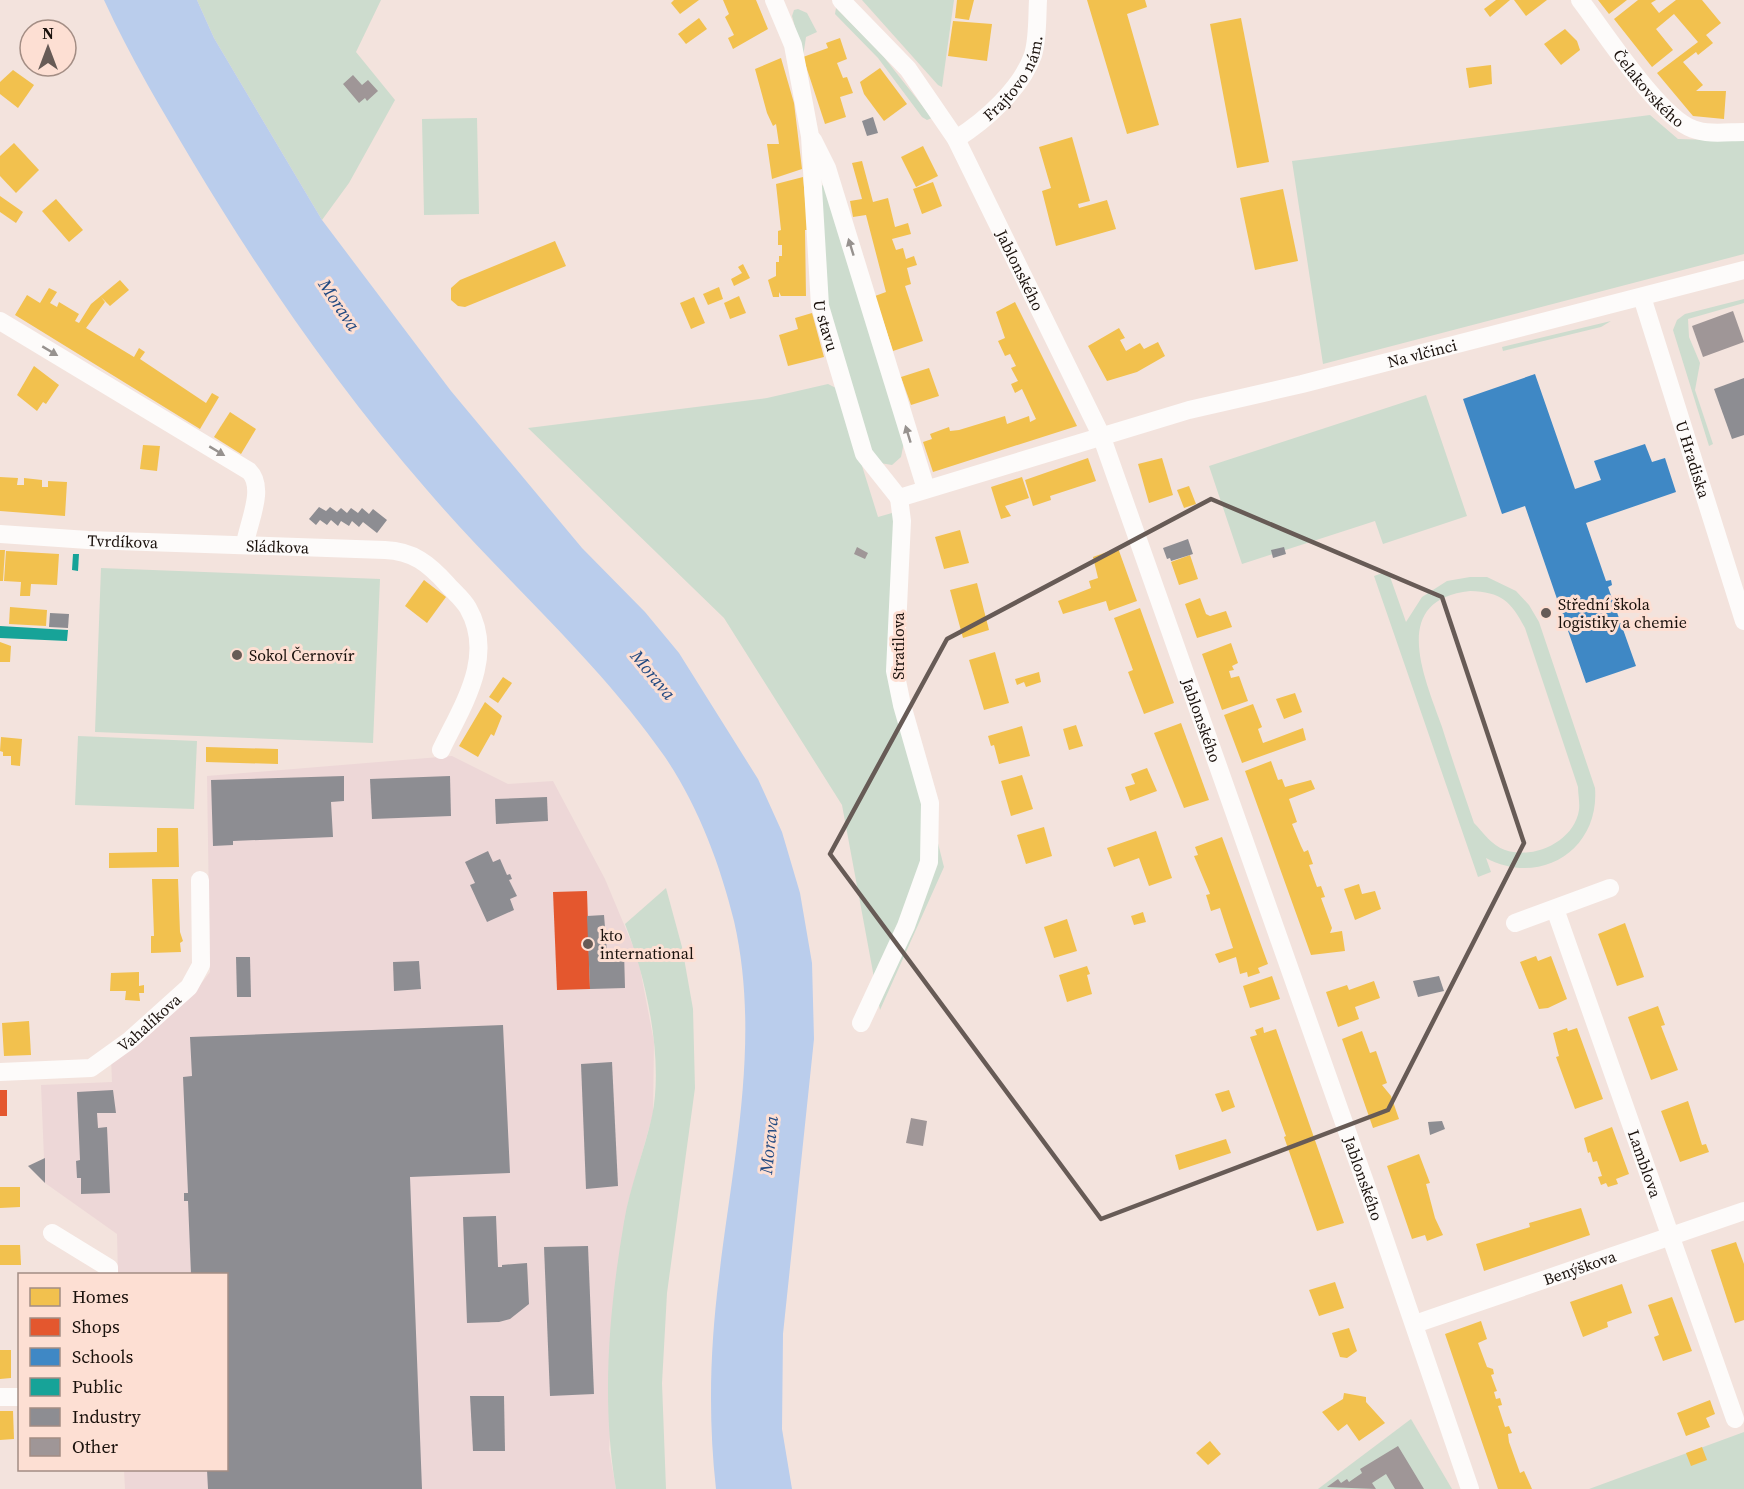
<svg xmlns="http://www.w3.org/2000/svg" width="1744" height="1489" font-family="'Source Serif 4',serif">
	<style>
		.industrial { fill: #edd7d7 }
		.green { fill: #cddcce; fill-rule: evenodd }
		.water { fill: #bacdec }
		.homes { fill: #f2c14e }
		.shops { fill: #e4572e }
		.schools { fill: #3f88c5 }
		.public { fill: #17a398 }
		.industry { fill: #8d8d92 }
		.building { fill: #9f9697 }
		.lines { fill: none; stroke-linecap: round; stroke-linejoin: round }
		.minor { stroke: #fdfbfa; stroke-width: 18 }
		.oneway { fill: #97928f }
		.marked { fill: none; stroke: #675b56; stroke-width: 4.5; stroke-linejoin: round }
		.poi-dot { fill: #675b56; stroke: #fddfd3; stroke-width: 2 }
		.labels { text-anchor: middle; stroke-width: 6; stroke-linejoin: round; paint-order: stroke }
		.street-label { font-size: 16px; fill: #1b120d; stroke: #fddfd3 }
		.poi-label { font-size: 16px; fill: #1b120d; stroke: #fddfd3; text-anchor: start }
		.water-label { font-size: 18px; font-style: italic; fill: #214981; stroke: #fddfd3 }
	</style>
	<rect width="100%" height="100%" fill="#f3e3dd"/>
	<polygon class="industrial" points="452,756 508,784 553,781 605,879 638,958 654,1042 653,1114 628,1203 609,1449 616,1489 125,1489 124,1470 226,1470 226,1274 118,1274 117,1234 45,1183 41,1085 112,1082 111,1058 193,994 210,972 207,776"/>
	<g class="green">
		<polygon points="197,0 381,0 356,52 395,100 349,183 322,220 214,38"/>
		<polygon points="862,0 954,0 942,87 938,85"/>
		<polygon points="836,8 883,56 932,118 927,120 922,117 878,58 835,14"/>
		<polygon points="798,9 807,13 817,32 806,37 803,57 792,16 794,10"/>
		<polygon points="1650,115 1678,139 1744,141 1744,254 1323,364 1292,161"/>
		<polygon points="477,118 479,214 424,215 422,119"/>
		<polygon points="824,185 904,442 901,457 892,465 880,463 874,458 826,303 820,186"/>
		<polygon points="1744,299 1744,303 1688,319 1689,337 1700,363 1695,390 1713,444 1709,446 1673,330 1677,320 1685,314"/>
		<polygon points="1611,321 1601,327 1503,351 1502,347"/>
		<polygon points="828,384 838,389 878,517 892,513 896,525 896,677 944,867 880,1010 842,805 724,618 528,428 767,398"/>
		<polygon points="1426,395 1467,516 1383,544 1375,521 1242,564 1209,466"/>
		<polygon points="101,568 380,579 373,743 95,732"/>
		<path d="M1388,571L1406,622L1422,597L1447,581L1470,577H1487L1516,591L1529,605L1539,622L1595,788C1600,850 1540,887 1486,858L1491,872L1478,877L1374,576ZM1470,591C1501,592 1511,601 1525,628L1578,787C1578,794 1580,803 1579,810C1574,842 1533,860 1505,850C1492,846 1483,832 1474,823C1463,791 1452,759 1442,727C1425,678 1388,600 1470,591Z"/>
		<polygon points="78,736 197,741 194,809 75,805"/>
		<path d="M666,888L682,947L693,1009L695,1088L667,1293L662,1383L666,1489H616C601,1401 609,1310 624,1222C630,1186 644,1152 652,1116C664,1059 646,977 625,924Z"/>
		<polygon points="1411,1419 1452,1489 1318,1489"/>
		<polygon points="1744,1432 1744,1489 1589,1489"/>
	</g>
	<path class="water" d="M104,0H197L214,38L322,220L451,391L582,548L645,612L679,653L758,779L782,832L800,893L812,963L814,1039L783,1334L782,1429L792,1489H716C708,1417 710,1348 719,1277C733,1159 761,1039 734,921C720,864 698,806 665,757C597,659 504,580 427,490C339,389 263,279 194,164C162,110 130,57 104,0Z"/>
	<g class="homes">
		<polygon points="674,0 699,0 680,14 671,3"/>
		<polygon points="723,0 756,0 768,29 733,49 728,38 734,35 725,17 729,14"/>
		<polygon points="957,0 974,0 969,20 955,18"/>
		<polygon points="1087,0 1145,0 1147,7 1127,14 1159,125 1127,134"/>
		<polygon points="1496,0 1510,0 1490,17 1484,9"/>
		<polygon points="1514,0 1547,0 1526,16"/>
		<polygon points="1598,0 1627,0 1609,14"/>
		<polygon points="1638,0 1656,0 1651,3 1659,13 1676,0 1702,0 1721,23 1706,35 1713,43 1698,55 1696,52 1683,62 1703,85 1696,91 1726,91 1724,119 1693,116 1657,73 1698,42 1674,14 1656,29 1673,50 1652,67 1614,19"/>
		<polygon points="699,18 707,29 686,44 678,34"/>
		<polygon points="1241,18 1269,162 1237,168 1210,24"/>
		<polygon points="953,21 992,24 987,61 948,56"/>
		<polygon points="1565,29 1577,41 1580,50 1561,65 1544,44"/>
		<polygon points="840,38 847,59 837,63 843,78 847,77 853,93 840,97 846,117 825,124 803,57 828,48 826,43"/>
		<polygon points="781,58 794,103 802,169 772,179 767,144 779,144 776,124 773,126 767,113 755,69"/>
		<polygon points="1491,65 1492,84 1469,88 1466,68"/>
		<polygon points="880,68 907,104 884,121 864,94 860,82"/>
		<polygon points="13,70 34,85 18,108 0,94 0,82"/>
		<polygon points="1072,137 1090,201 1078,204 1079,208 1107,200 1116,229 1056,246 1042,191 1051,188 1039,147"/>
		<polygon points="14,143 39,170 16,193 0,176 0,156"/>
		<polygon points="923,146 938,176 916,187 901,157"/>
		<polygon points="862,161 873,202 888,198 895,227 908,223 911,234 892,239 896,250 903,248 906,259 914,256 917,265 907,268 911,284 905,286 923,341 893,351 875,296 886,292 866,215 853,217 850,201 862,199 852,163"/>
		<polygon points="803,177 808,230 805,230 806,296 781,296 779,292 779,297 773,297 768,280 776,276 776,262 779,262 779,256 782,256 782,245 778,245 778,231 781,230 776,184"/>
		<polygon points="933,182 942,206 922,214 913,189"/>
		<polygon points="1283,189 1298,261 1255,270 1240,198"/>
		<polygon points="0,196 23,212 16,223 0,212"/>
		<polygon points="56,199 83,230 69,242 42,211"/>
		<polygon points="555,241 566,266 465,307 458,306 451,300 451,288 460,280"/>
		<polygon points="743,264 750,278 734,286 731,279 742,273 738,267"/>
		<polygon points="120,280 129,290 110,306 101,297 105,302 86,328 134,357 139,348 145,352 140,359 206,403 212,393 219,397 200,429 15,315 27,295 40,303 49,288 57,292 50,303 57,307 59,302 79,314 75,321 79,323 91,304"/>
		<polygon points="719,287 723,299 708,305 703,294"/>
		<polygon points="739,296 746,313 730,319 724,303"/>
		<polygon points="694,297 705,323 691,329 680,303"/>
		<polygon points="1015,302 1077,426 933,472 923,442 932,439 930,434 949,427 950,431 959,430 1005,416 1007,424 1029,416 1030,422 1036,419 1022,389 1015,393 1011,384 1018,381 1011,368 1016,366 1010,354 1005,356 998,341 1005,338 996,312"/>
		<polygon points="812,313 824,357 788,366 779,335 798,329 795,318"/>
		<polygon points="1119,328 1125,338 1120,340 1126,351 1140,343 1144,349 1158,342 1165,356 1137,372 1107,381 1088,346"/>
		<polygon points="34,366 59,385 46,404 43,402 37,411 17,395"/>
		<polygon points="929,368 939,396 911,405 901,377"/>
		<polygon points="230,412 256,429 241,454 214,437"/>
		<polygon points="143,445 160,446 157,471 140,469"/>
		<polygon points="1088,458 1096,481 1050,496 1051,500 1033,506 1025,480"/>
		<polygon points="1162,458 1173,495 1149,503 1138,464"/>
		<polygon points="0,477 18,478 17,485 24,485 24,478 42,480 42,487 48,487 48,481 67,482 65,516 0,511"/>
		<polygon points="1022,477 1029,498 1005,506 1011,516 1001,519 991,487"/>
		<polygon points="1189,486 1196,504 1184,508 1177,490"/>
		<polygon points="960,530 969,563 944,569 935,537"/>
		<polygon points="1118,548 1137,601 1109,611 1106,601 1063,614 1058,601 1091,588 1089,581 1098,578 1093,557"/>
		<polygon points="0,550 5,550 3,581 0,581"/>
		<polygon points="6,551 59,554 57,585 31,584 30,596 20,596 21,582 4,581"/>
		<polygon points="1190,555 1198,579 1179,585 1171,562"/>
		<polygon points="424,580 446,597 427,623 405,606"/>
		<polygon points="977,583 989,630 963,638 950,590"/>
		<polygon points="1200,598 1206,614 1210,616 1226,611 1232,627 1197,638 1185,604"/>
		<polygon points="10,607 47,610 46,626 9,624"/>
		<polygon points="1140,608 1174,703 1144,714 1128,672 1133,670 1114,618"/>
		<polygon points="0,642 11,646 10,662 0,662"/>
		<polygon points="1231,643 1238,663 1232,666 1234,670 1229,671 1231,678 1239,676 1248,701 1222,710 1202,654"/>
		<polygon points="995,652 1009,703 984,710 969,660"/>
		<polygon points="1039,672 1041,682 1026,687 1024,682 1017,685 1015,679"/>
		<polygon points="503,677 512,683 498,703 489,697"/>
		<polygon points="1295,693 1302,712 1284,719 1276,699"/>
		<polygon points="485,702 502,716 494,736 491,734 478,757 459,746"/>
		<polygon points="1253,704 1262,727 1258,729 1263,743 1303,728 1306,740 1242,763 1224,715"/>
		<polygon points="1181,723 1209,800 1184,808 1154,733"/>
		<polygon points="1076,725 1083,746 1069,750 1063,729"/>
		<polygon points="1022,726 1030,756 999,764 994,745 991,746 988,736"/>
		<polygon points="1,737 22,739 20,766 11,765 11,756 3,756 3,752 0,751"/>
		<polygon points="206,747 278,749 278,764 206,762"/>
		<polygon points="1271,761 1278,780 1282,779 1285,787 1311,780 1315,789 1289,799 1297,822 1292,824 1301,846 1304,852 1308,850 1313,864 1309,865 1317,887 1321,886 1325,897 1321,898 1332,928 1330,933 1342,931 1345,951 1311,955 1245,771"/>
		<polygon points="1147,768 1157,791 1130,801 1125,787 1135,784 1131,774"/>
		<polygon points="1022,775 1033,809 1011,816 1001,781"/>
		<polygon points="1044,827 1052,856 1026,864 1017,835"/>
		<polygon points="157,828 178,828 179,867 109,868 109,853 157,852"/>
		<polygon points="1156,831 1172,878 1149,886 1139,858 1114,867 1107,848"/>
		<polygon points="1222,837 1268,964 1258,968 1260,973 1248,977 1247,972 1240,974 1236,957 1219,963 1215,954 1233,948 1220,908 1211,911 1206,895 1210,894 1194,856 1198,855 1195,847"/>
		<polygon points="152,879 178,879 180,932 183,941 180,943 181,952 151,953 151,936 154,936"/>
		<polygon points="1359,884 1362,894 1375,891 1381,909 1355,920 1344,889"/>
		<polygon points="1143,912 1146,922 1134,925 1131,916"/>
		<polygon points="1067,919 1077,951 1054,958 1044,927"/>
		<polygon points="1625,923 1644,977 1617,986 1598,934"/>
		<polygon points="1536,956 1538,961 1551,956 1567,999 1548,1008 1539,1009 1520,962"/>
		<polygon points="1087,966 1090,974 1087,975 1092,994 1067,1002 1059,975"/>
		<polygon points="139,972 139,986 144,985 144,993 139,993 140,1001 125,1000 126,991 110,991 111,973"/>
		<polygon points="1272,976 1280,999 1250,1008 1243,986"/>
		<polygon points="1374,981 1380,998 1355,1007 1359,1019 1338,1027 1326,992 1347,985 1349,990"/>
		<polygon points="1658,1006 1665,1025 1661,1026 1678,1070 1651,1080 1628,1017"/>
		<polygon points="29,1021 31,1055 4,1056 2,1023"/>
		<polygon points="1263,1027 1264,1033 1276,1029 1344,1223 1317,1231 1284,1137 1286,1136 1250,1037 1257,1035 1255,1030"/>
		<polygon points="1567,1028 1568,1031 1577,1028 1603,1099 1575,1109 1556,1057 1559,1056 1553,1033"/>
		<polygon points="1362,1031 1370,1053 1376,1051 1387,1083 1382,1085 1391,1096 1399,1119 1373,1128 1342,1039"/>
		<polygon points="1229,1090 1235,1107 1222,1112 1215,1094"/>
		<polygon points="1688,1101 1702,1145 1706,1144 1709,1152 1680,1162 1661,1111"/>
		<polygon points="1612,1127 1629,1174 1616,1179 1618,1184 1608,1187 1606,1183 1601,1185 1598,1177 1602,1176 1597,1161 1593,1162 1590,1152 1588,1153 1584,1138"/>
		<polygon points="1226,1139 1231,1153 1179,1170 1175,1155"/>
		<polygon points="1419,1154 1430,1183 1426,1184 1435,1218 1443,1235 1427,1241 1425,1235 1412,1239 1387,1166"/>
		<polygon points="0,1187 20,1187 20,1207 0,1208"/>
		<polygon points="1581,1208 1590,1235 1484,1271 1476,1244 1530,1227 1529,1223"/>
		<polygon points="1736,1242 1744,1264 1744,1320 1735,1323 1711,1250"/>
		<polygon points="0,1245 20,1245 21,1265 0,1265"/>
		<polygon points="1335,1282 1344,1308 1319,1316 1309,1290"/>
		<polygon points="1622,1284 1632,1313 1607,1322 1608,1327 1583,1337 1570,1302"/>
		<polygon points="1672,1297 1692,1351 1663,1361 1654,1337 1659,1335 1648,1305"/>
		<polygon points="1481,1321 1487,1339 1478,1343 1487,1367 1493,1369 1494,1374 1491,1375 1497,1391 1494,1392 1496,1399 1500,1398 1502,1405 1498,1406 1505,1427 1509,1426 1512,1433 1508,1434 1509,1442 1520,1473 1524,1471 1532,1489 1498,1489 1445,1334"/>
		<polygon points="1349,1328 1357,1351 1347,1358 1340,1357 1332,1333"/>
		<polygon points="0,1350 11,1350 11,1378 0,1379"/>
		<polygon points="1344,1393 1366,1397 1366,1402 1385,1423 1359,1441 1347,1424 1338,1431 1322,1412 1343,1399"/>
		<polygon points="1710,1400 1715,1414 1706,1418 1710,1427 1686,1436 1677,1413"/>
		<polygon points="0,1411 13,1411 14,1439 0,1440"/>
		<polygon points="1210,1441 1221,1454 1208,1465 1196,1453"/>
		<polygon points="1702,1447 1707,1460 1691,1466 1686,1453"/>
	</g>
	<g class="shops">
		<polygon points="587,891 590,989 557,990 553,892"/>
		<rect x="0" y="1090" width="7" height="26"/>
	</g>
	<polygon class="schools" points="1535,374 1575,489 1601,480 1594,461 1645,444 1652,462 1665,458 1676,492 1586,523 1606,581 1611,580 1612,585 1608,587 1636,666 1586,683 1525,506 1502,514 1463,399"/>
	<g class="public">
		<polygon points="73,554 79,554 78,571 72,570"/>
		<polygon points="0,626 68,630 67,641 0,638"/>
	</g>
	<g class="industry">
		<polygon points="873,117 878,133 867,136 862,121"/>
		<polygon points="1744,378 1744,435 1732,439 1714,389"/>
		<polygon points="319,507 326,511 330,507 337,512 341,508 347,513 351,508 358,513 362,508 369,514 373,509 387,520 377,533 363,522 359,527 352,521 349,526 341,521 338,526 331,520 327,525 320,520 316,525 309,519"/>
		<polygon points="1188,539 1193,554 1171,561 1170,558 1167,559 1163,548"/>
		<polygon points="1284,547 1286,554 1273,558 1271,550"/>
		<polygon points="50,613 69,614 68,628 49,627"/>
		<polygon points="344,776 344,801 331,802 333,837 233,841 233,845 213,846 211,780"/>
		<polygon points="450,776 451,816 372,819 370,779"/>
		<polygon points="547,797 548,821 496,824 495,799"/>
		<polygon points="488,851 493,862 500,859 507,875 510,874 512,879 509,880 517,896 510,899 514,910 487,922 470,885 475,883 465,862"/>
		<polygon points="604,915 607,952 624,951 625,988 590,989 587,916"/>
		<polygon points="236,957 250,957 251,997 237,997"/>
		<polygon points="419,961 421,989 394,991 393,962"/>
		<polygon points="1439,976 1444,991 1418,997 1413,981"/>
		<polygon points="503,1025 510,1173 410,1177 422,1489 208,1489 207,1470 226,1470 226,1274 191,1274 188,1201 184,1201 184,1193 188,1193 183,1077 192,1076 190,1037"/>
		<polygon points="612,1062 618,1186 586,1189 581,1064"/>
		<polygon points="113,1090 116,1113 97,1113 98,1128 107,1127 110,1193 81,1194 81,1178 77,1178 76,1161 80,1160 77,1092"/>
		<polygon points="1442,1121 1445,1129 1430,1135 1428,1122"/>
		<polygon points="45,1158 45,1183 28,1166"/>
		<polygon points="496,1216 498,1267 502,1267 502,1265 527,1263 529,1304 510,1319 499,1322 467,1323 463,1217"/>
		<polygon points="588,1246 594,1394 550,1396 544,1247"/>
		<polygon points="470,1396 504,1396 505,1451 473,1451"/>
	</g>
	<g class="building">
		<polygon points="353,75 362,85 368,80 378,91 367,101 365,98 359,103 343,84"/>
		<polygon points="1733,311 1744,342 1703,357 1692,326"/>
		<polygon points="857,547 868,553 865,559 854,554"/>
		<polygon points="911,1118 927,1121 923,1146 906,1143"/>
		<polygon points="1398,1446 1424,1489 1395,1489 1386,1474 1372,1483 1376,1489 1327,1487 1338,1479 1341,1483 1347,1479 1349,1482 1362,1473 1360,1469"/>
	</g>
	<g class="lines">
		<g class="minor">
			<path id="s1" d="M774,0L793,45L810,136L820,306L864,454L899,498"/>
			<path id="s2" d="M841,0L908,69L956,139L1101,435L1366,1185L1470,1489"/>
			<path id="s3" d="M1580,0C1604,31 1659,117 1693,129C1708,135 1728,132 1744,132"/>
			<path id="s4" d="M956,139C985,121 1021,89 1033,55C1038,38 1037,18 1038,0"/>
			<polyline points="813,140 827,168 926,489"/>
			<path id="s5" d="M1642,297L1744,621"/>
			<path d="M0,321L249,471C266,488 248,523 245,544"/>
			<path id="s6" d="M899,498L1189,410L1302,384L1744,270"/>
			<path id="s7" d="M0,534L88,540L385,550C413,551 429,564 447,584C454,592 463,599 468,608C496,657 462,706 441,750"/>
			<path id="s8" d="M1555,909L1735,1419"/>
			<polyline points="1515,923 1610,888"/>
			<polyline points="861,1023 906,926 929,862 930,803 902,705 895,671 902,521 899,498"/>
			<path id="s9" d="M0,1072L91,1068L130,1040L189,987L201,965L200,880"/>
			<polyline points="52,1233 109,1268 109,1274"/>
			<path id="s10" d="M1415,1324L1744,1211"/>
			<polyline points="0,1397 20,1397"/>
		</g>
	</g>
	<defs><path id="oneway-solid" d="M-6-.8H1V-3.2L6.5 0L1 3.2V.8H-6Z" transform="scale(1.5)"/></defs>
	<g class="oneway">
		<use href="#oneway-solid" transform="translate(851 247) rotate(-107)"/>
		<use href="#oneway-solid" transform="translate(50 351) rotate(31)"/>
		<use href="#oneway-solid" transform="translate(908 434) rotate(-107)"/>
		<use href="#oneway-solid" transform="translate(217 451) rotate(31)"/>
	</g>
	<path class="marked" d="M1211,499L1442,597L1524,843L1388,1110L1101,1219L830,854L947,639Z"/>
	<g class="poi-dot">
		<circle cx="1546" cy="613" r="6"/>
		<circle cx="237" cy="655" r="6"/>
		<circle cx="588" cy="944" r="6"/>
	</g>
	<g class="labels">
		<g class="street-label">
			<text dy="6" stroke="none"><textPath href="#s4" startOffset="86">Frajtovo nám.</textPath></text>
			<text dy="6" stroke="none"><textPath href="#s3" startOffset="112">Čelakovského</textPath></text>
			<text dy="6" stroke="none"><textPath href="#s2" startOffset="327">Jablonského</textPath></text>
			<text dy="6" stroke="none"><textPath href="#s1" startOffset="332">U stavu</textPath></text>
			<text dy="6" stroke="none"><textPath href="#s6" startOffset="543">Na vlčinci</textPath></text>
			<text dy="6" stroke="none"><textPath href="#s5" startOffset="170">U Hradiska</textPath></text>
			<text dy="6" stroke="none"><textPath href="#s7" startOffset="123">Tvrdíkova</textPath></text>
			<text dy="6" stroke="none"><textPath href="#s7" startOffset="278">Sládkova</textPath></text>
			<text transform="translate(898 646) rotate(-90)" y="6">Stratilova</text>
			<text dy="6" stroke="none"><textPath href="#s2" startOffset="813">Jablonského</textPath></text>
			<text dy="6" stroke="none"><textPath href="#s9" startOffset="165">Vahalíkova</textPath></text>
			<text dy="6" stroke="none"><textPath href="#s8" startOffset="270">Lamblova</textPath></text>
			<text dy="6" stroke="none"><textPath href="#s2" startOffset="1299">Jablonského</textPath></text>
			<text dy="6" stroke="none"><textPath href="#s10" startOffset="174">Benýškova</textPath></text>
		</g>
		<g class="poi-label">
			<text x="1558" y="610">Střední škola<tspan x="1558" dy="18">logistiky a chemie</tspan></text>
			<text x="249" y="661">Sokol Černovír</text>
			<text x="600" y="941">kto<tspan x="600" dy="18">international</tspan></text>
		</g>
		<g class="water-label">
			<text transform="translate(339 305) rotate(56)" y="6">Morava</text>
			<text transform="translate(653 675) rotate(50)" y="6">Morava</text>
			<text transform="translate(769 1145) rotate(-84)" y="6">Morava</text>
		</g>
	</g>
	<rect x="18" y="1273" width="210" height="198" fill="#fddfd3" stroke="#a38d84" stroke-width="1.5"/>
	<rect x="30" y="1288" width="30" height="18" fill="#f2c14e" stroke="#a38d84" stroke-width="1.5"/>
	<text x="72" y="1303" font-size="18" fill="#1b120d">Homes</text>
	<rect x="30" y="1318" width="30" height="18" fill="#e4572e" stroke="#a38d84" stroke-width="1.5"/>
	<text x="72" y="1333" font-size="18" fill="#1b120d">Shops</text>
	<rect x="30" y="1348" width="30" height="18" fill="#3f88c5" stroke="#a38d84" stroke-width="1.5"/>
	<text x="72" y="1363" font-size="18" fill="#1b120d">Schools</text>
	<rect x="30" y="1378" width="30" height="18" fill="#17a398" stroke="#a38d84" stroke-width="1.5"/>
	<text x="72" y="1393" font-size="18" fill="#1b120d">Public</text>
	<rect x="30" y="1408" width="30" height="18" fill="#8d8d92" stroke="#a38d84" stroke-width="1.5"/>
	<text x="72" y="1423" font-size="18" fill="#1b120d">Industry</text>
	<rect x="30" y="1438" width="30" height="18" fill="#9f9697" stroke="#a38d84" stroke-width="1.5"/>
	<text x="72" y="1453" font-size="18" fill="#1b120d">Other</text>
	<g transform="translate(48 48)"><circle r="28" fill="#fddfd3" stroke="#a38d84" stroke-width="1.5"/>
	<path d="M0-4.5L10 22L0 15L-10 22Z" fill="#675b56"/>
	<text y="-9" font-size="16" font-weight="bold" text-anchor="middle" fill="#1b120d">N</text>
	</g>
</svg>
